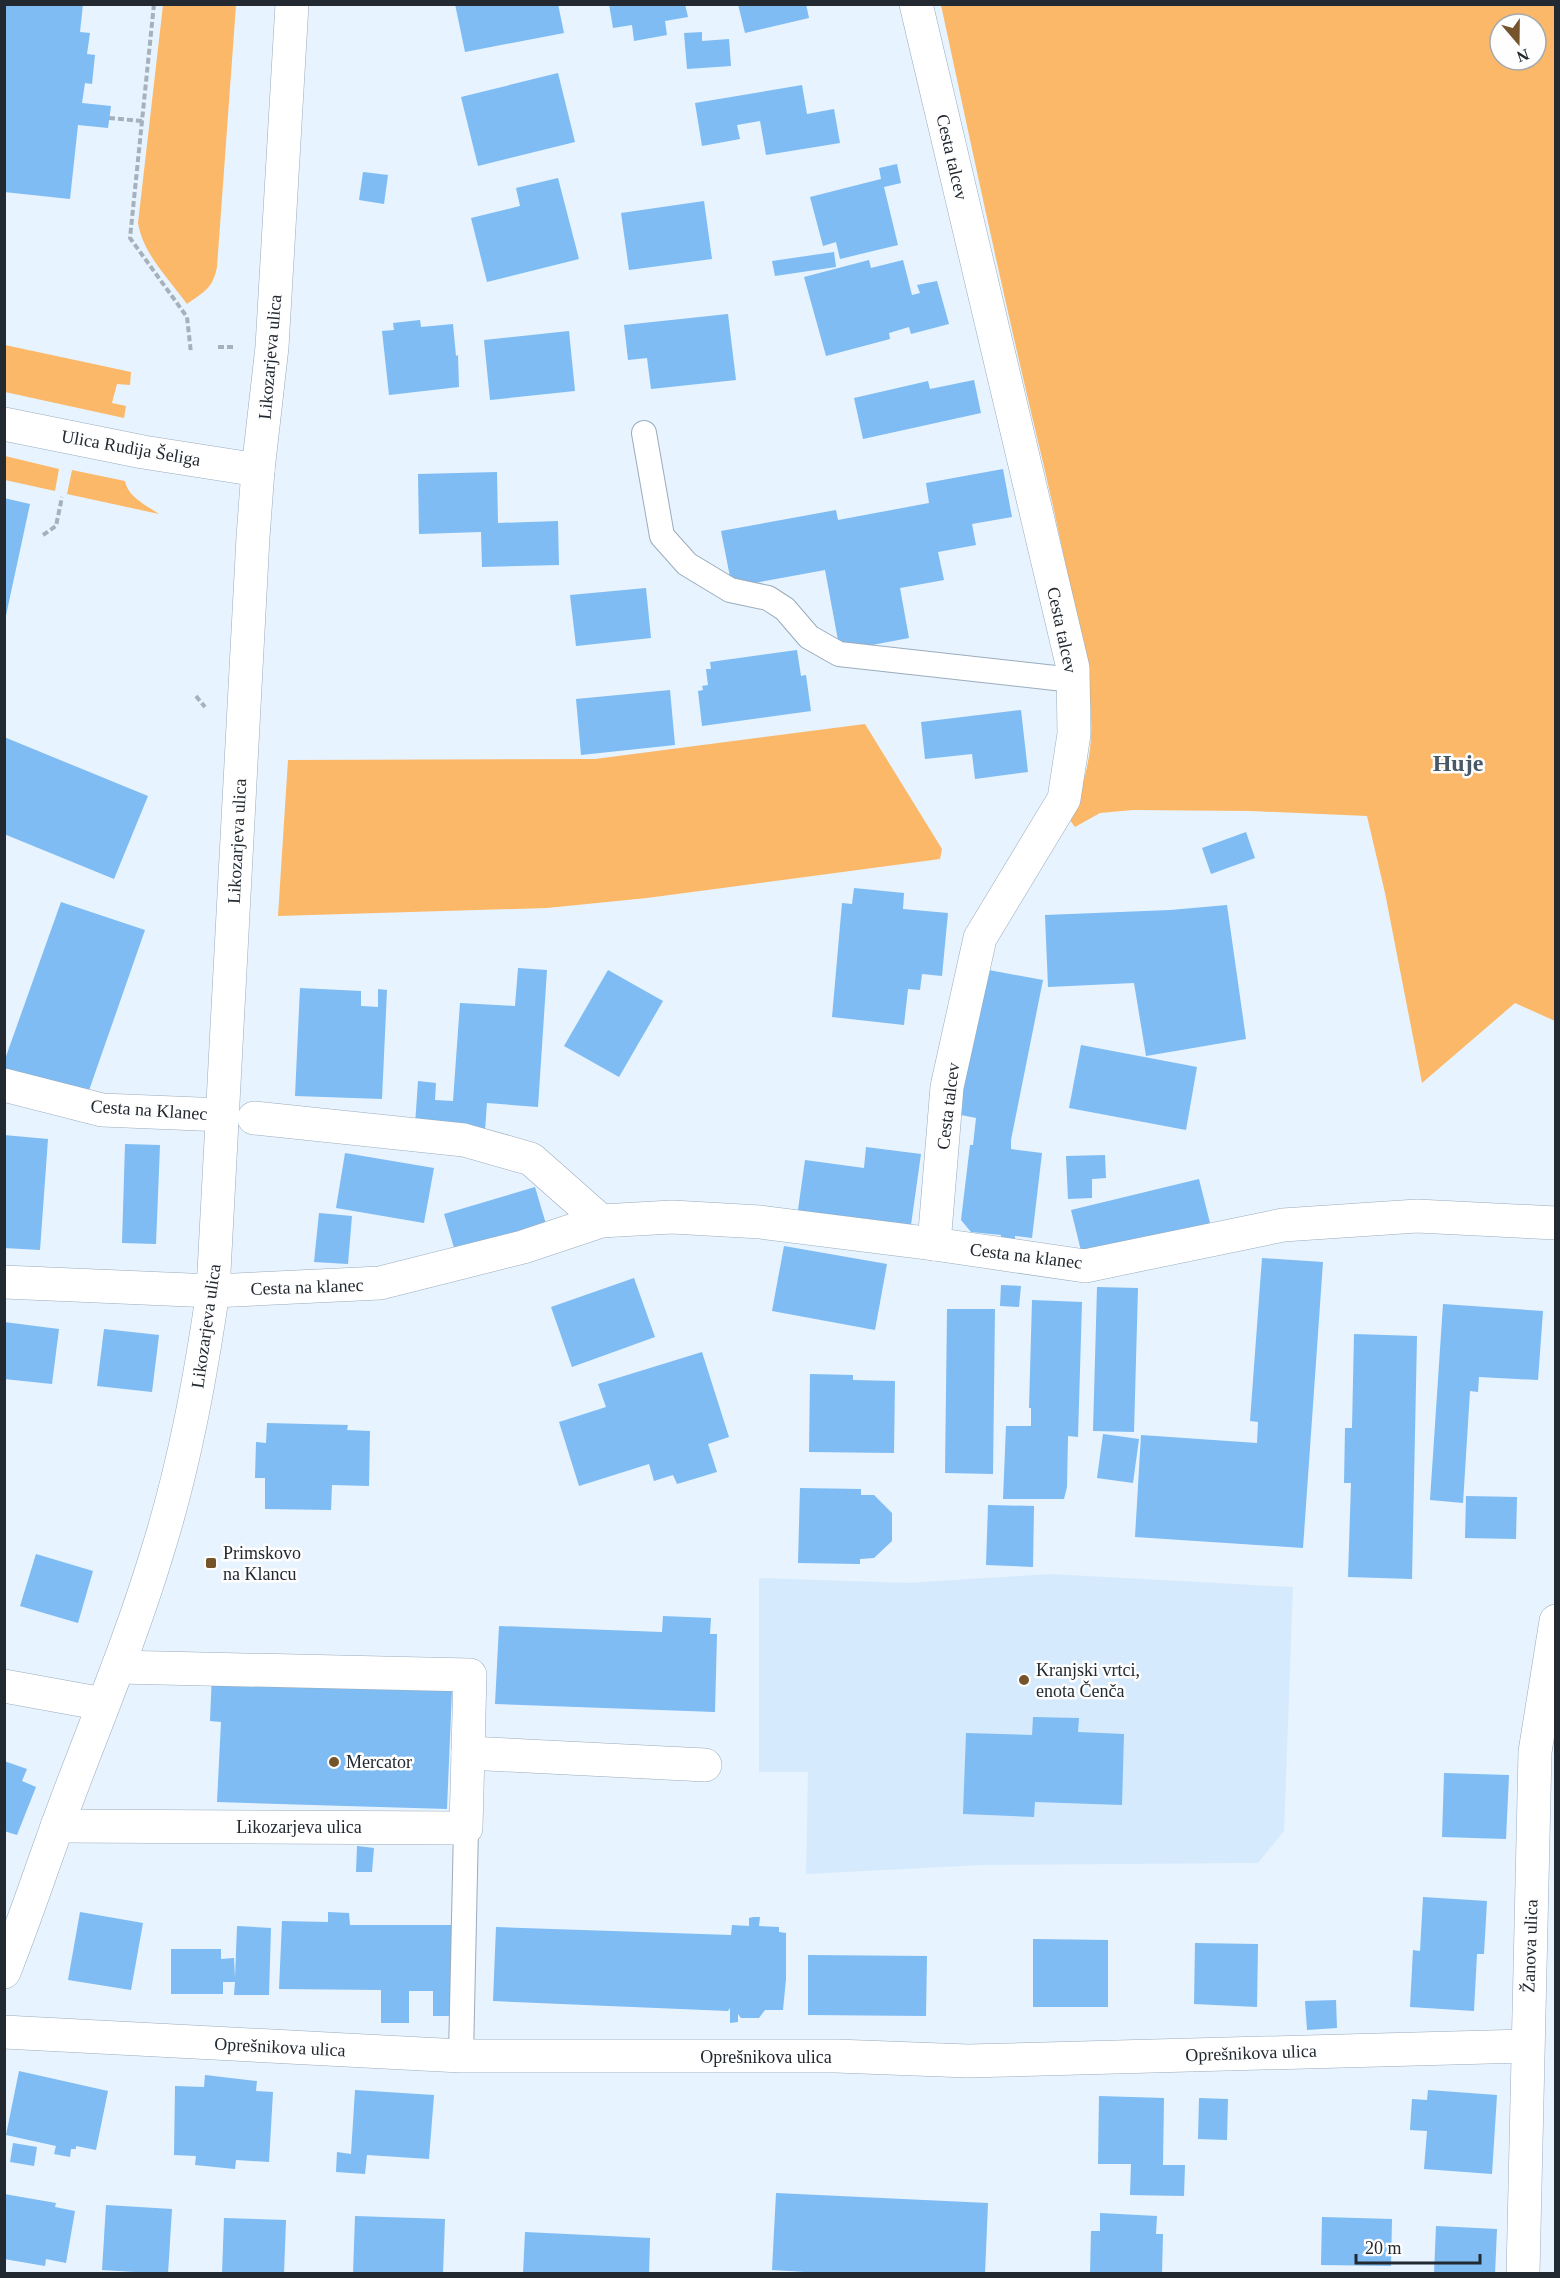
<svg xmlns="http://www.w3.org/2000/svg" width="1560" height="2278" font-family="Georgia,serif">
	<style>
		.built { fill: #d6eafd }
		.green { fill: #fbb868; fill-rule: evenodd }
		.building { fill: #7ebcf3 }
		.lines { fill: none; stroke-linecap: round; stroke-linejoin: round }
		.service-casing { stroke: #9aacbd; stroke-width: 26 }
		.minor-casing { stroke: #9aacbd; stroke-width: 34 }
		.path { stroke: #a7b1bb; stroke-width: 4; stroke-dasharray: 6 3; stroke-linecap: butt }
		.service { stroke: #fff; stroke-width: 24 }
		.minor { stroke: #fff; stroke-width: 33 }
		.poi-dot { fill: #75532b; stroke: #fefefe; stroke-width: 2 }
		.labels { text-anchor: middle; stroke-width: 5; stroke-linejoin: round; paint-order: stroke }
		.street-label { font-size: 18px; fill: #222930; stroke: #fefefe }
		.poi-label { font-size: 18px; fill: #222930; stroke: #fefefe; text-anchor: start }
		.district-label { font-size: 24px; font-weight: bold; fill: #485867; stroke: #fefefe }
	</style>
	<rect width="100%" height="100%" fill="#e7f3fe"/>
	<polygon class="built" points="1050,1574 1293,1587 1284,1831 1258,1863 982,1865 806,1874 808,1772 759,1772 759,1578 906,1583"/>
	<g class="green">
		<path d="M163,5H236L217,267C213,288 204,292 187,304C169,279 143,254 138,223Z"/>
		<path d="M941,5H1555V1021L1515,1003L1422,1083L1385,893L1367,816L1251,811L1133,810L1100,813L1075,827L1069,819C1081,794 1090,764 1091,736C1093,689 1082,643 1072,597C1060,535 1046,474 1031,412C999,276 970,140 941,5ZM1500,24H1536V60H1500Z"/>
		<polygon points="5,345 131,372 130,385 117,384 112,403 126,406 124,418 5,392"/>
		<polygon points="5,456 59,469 55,491 5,480"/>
		<path d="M72,470L125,481C128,497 146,505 159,514L67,494Z"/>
		<polygon points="865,724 942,849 940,859 647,898 547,908 278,916 288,760 595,759"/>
	</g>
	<g class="building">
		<polygon points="4,4 83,4 80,32 90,33 87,54 95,55 92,84 85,83 82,103 111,106 108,128 78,125 70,199 4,192"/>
		<polygon points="455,4 558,4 564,33 465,52"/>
		<polygon points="609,4 685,4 688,17 665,21 667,35 634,41 632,25 613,28"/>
		<polygon points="738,4 806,4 809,18 745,33"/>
		<polygon points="702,32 702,41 729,39 731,66 687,69 684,33"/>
		<polygon points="558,73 575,142 478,166 461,97"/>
		<polygon points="802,85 807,114 834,109 840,143 766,155 760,121 737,125 740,139 702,146 695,103"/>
		<polygon points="897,164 901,183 884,187 898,245 840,259 836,242 823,246 810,197 881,179 879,168"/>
		<polygon points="363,172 388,175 384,204 359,200"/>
		<polygon points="558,178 579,259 487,282 471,218 520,206 516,188"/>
		<polygon points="704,201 712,259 629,270 621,213"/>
		<polygon points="834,252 836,267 775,276 772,261"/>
		<polygon points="869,260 871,268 903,260 912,295 920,293 917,285 937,281 949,324 911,334 909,327 889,333 890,339 826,356 804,277"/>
		<polygon points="728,314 736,380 651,389 647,358 628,360 624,325"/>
		<polygon points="420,320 421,327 453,324 456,356 458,355 459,387 389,395 382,331 394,330 393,323"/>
		<polygon points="569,331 575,391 490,400 484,340"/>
		<polygon points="974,380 981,413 863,439 854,398 928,381 930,389"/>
		<polygon points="1003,469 1012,517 972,524 976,545 938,552 944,580 900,588 909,638 840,651 825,570 732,587 721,531 836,510 838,520 929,503 926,483"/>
		<polygon points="497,472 498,523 558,521 559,565 482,567 481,532 419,534 418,474"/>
		<polygon points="4,498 30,504 5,620 4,620"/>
		<polygon points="646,588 651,638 576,646 570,595"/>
		<polygon points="797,650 801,676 806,675 811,711 702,726 698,691 703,690 702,686 708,685 706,669 711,669 710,662"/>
		<polygon points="670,690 675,745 581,755 576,699"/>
		<polygon points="1021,710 1028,772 975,779 972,754 925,759 921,722"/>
		<polygon points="4,737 148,796 114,879 4,834"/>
		<polygon points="1246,832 1255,858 1211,874 1202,848"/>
		<polygon points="854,888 904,893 903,909 948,913 942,976 922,974 920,990 908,989 904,1025 832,1017 842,903 852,904"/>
		<polygon points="61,902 145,930 86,1099 4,1071 4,1062"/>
		<polygon points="1227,905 1246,1039 1146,1056 1134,983 1048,987 1045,915 1170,910"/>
		<polygon points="518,968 547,970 538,1107 487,1103 485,1130 415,1125 418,1081 436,1083 435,1100 453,1101 460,1003 515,1006"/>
		<polygon points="978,968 1043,980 1011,1140 1011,1149 1042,1153 1032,1238 1015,1236 1015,1239 1001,1238 1001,1235 971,1232 961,1220 970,1145 973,1145 976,1118 951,1113"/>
		<polygon points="608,970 663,1001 619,1077 564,1046"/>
		<polygon points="300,988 361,991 361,1006 378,1007 378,989 387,990 382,1099 295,1096"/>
		<polygon points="1081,1045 1197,1067 1186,1130 1069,1108"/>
		<polygon points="4,1135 48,1139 40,1250 4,1248"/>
		<polygon points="125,1144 160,1145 156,1244 122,1243"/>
		<polygon points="866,1147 921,1154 910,1232 797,1217 805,1160 864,1168"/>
		<polygon points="345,1153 434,1168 424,1223 336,1208"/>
		<polygon points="1105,1155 1106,1178 1092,1179 1092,1198 1068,1199 1066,1156"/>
		<polygon points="1199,1179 1212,1231 1084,1263 1071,1210"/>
		<polygon points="535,1187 546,1224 455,1251 444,1214"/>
		<polygon points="319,1213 352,1216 348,1264 314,1262"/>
		<polygon points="784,1246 887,1264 875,1330 772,1311"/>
		<polygon points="1262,1258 1323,1262 1303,1548 1135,1537 1141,1435 1257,1443 1258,1422 1250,1421"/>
		<polygon points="634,1278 655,1337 572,1367 551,1307"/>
		<polygon points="1001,1285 1021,1286 1019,1307 1000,1306"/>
		<polygon points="1097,1287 1138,1288 1134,1432 1093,1431"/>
		<polygon points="1032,1300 1082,1302 1078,1437 1068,1436 1067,1487 1064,1499 1003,1499 1006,1426 1031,1426 1031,1408 1029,1408"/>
		<polygon points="1443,1304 1543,1311 1538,1380 1479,1377 1478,1392 1470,1391 1463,1503 1430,1500"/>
		<polygon points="947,1309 995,1309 993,1474 945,1473"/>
		<polygon points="4,1322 59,1329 52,1384 4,1379"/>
		<polygon points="104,1329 159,1335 152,1392 97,1386"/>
		<polygon points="1354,1334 1417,1336 1412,1579 1348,1577 1351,1483 1344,1483 1345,1428 1352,1428"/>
		<polygon points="702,1352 729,1437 708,1444 717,1472 677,1484 673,1475 654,1481 649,1464 579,1486 559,1422 606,1407 598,1384"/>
		<polygon points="810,1374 853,1375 853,1380 895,1381 894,1453 809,1452"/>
		<polygon points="267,1423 348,1425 347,1430 370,1431 369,1486 332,1485 331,1510 265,1509 265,1478 255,1478 256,1442 266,1443"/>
		<polygon points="1103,1434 1139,1439 1133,1483 1097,1478"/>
		<polygon points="800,1488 861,1489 861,1495 874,1495 892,1513 892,1541 874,1558 860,1559 860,1564 798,1563"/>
		<polygon points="1466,1496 1517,1497 1516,1539 1465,1538"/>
		<polygon points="988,1505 1034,1506 1033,1567 986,1565"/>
		<polygon points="36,1554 93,1571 78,1623 20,1606"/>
		<polygon points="663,1616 711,1618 710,1634 717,1634 715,1712 495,1704 499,1626 662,1632"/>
		<polygon points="212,1673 452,1690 447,1809 217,1802 221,1722 210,1721"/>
		<polygon points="1033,1717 1079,1718 1078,1732 1124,1734 1122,1805 1035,1802 1034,1817 963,1814 966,1733 1032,1735"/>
		<polygon points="4,1761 27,1769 22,1781 36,1787 17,1835 4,1831"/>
		<polygon points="1444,1773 1509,1775 1506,1839 1442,1837"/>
		<polygon points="357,1846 374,1848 372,1872 356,1872"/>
		<polygon points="1423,1897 1487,1901 1484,1954 1477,1954 1474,2011 1410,2007 1413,1950 1420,1951"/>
		<polygon points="80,1912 143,1923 131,1990 68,1980"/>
		<polygon points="328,1912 349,1913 350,1925 451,1925 451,2016 433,2016 433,1991 409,1991 409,2023 381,2023 381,1990 279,1989 282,1921 328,1922"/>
		<polygon points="753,1917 760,1917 759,1926 779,1927 779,1932 786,1933 786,1979 783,2010 765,2010 759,2018 741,2018 738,2014 738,2022 730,2023 730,2008 728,2011 493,2001 496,1927 731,1935 732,1925 749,1926 749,1918"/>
		<polygon points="237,1926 271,1928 269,1995 234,1995 235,1982 223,1982 223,1994 171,1994 171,1949 221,1949 221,1959 234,1958 235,1978"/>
		<polygon points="1033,1939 1108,1940 1108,2007 1033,2007"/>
		<polygon points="1195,1943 1258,1944 1257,2007 1194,2004"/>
		<polygon points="808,1955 927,1956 926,2016 808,2015"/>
		<polygon points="1336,2000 1337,2028 1307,2030 1305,2001"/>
		<polygon points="19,2071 108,2091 96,2150 76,2146 76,2149 71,2149 70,2157 54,2154 56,2146 6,2135"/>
		<polygon points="205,2075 257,2081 256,2091 273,2092 269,2162 236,2160 235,2169 195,2165 196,2156 174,2155 175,2086 204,2087"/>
		<polygon points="355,2090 434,2095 429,2159 367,2155 365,2174 336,2172 337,2152 351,2154"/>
		<polygon points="1428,2090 1497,2095 1492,2174 1424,2169 1427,2131 1410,2130 1412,2099 1427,2100"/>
		<polygon points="1099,2096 1164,2098 1163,2165 1185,2165 1184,2196 1130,2195 1131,2164 1098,2164"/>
		<polygon points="1199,2098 1228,2099 1227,2140 1198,2139"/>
		<polygon points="13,2143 37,2147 34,2166 10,2162"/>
		<polygon points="776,2193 988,2203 985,2274 838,2274 772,2270"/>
		<polygon points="4,2194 56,2203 55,2207 75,2211 66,2263 46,2259 45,2266 4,2259"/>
		<polygon points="106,2205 172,2209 168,2274 102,2270"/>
		<polygon points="1100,2213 1157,2216 1156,2234 1163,2234 1162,2274 1090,2274 1091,2231 1100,2231"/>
		<polygon points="355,2216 445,2219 443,2274 353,2274"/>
		<polygon points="1322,2217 1392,2219 1391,2266 1321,2265"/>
		<polygon points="224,2218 286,2220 284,2274 222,2274"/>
		<polygon points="1436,2226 1497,2229 1495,2274 1434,2274"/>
		<polygon points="525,2232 650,2238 649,2274 523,2274"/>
	</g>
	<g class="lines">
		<defs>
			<g id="service">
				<polyline points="644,433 662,536 687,564 730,590 768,598 785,609 809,637 839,654 1073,680"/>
				<polyline points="461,2056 466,1828"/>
			</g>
			<g id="minor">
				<polyline points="916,4 1073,668 1074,734 1064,799 980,938 947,1087 934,1244"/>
				<polyline points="4,424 143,452 258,470"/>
				<polyline points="4,1085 102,1110 223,1115"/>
				<polyline points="254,1118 464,1140 531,1159 601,1221"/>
				<polyline points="4,1282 213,1291 380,1283 523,1247 601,1221 672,1217 760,1222 934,1244 1085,1266 1283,1225 1417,1216 1556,1223"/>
				<polyline points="4,1686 103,1704"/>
				<polyline points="468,1753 705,1765"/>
				<polyline points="57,1826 466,1828 470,1675 118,1667"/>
				<path d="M4,1972C26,1917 44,1861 65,1805C96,1722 131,1639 157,1553C184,1467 200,1380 213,1291L253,537L258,470L272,347L292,4"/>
				<polyline points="4,2032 461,2056 836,2056 968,2061 1527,2046"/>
				<polyline points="1523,2274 1535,1752 1556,1621"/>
			</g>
		</defs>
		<use href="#service" class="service-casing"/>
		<use href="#minor" class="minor-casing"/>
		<g class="path">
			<polyline points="154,4 130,238 187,317 191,353"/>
			<polyline points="109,118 142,121"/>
			<polyline points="218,347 236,347"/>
			<polyline points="43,535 56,526 62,497"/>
			<polyline points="196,696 205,707"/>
		</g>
		<use href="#service" class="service"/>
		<use href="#minor" class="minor"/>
	</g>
	<g class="poi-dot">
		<rect x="205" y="1557" width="12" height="12" rx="3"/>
		<circle cx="1024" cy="1680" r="6"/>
		<circle cx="334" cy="1762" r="6"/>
	</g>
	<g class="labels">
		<g class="street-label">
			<text transform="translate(952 157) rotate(77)" y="6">Cesta talcev</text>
			<text transform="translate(270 357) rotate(-85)" y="6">Likozarjeva ulica</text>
			<text transform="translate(131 448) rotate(10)" y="6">Ulica Rudija Šeliga</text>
			<text transform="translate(1062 630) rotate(78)" y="6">Cesta talcev</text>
			<text transform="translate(237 841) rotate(-87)" y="6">Likozarjeva ulica</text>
			<text transform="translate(948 1106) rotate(-83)" y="6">Cesta talcev</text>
			<text transform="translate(149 1110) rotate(4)" y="6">Cesta na Klanec</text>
			<text transform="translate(1026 1256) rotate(7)" y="6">Cesta na klanec</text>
			<text transform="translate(307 1287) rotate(-2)" y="6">Cesta na klanec</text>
			<text transform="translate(206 1326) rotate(-82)" y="6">Likozarjeva ulica</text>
			<text x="299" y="1833">Likozarjeva ulica</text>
			<text transform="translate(1530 1946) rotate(-88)" y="6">Žanova ulica</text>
			<text transform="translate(280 2047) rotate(3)" y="6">Oprešnikova ulica</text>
			<text transform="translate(1251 2053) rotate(-2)" y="6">Oprešnikova ulica</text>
			<text x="766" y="2063">Oprešnikova ulica</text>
		</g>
		<g class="poi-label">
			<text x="223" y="1559">Primskovo<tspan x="223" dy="21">na Klancu</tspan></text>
			<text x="1036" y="1676">Kranjski vrtci,<tspan x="1036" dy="21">enota Čenča</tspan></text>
			<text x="346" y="1768">Mercator</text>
		</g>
		<g class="district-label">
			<text x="1458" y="771">Huje</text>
		</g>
	</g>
	<rect width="1560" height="2278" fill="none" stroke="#222930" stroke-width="12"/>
	<g transform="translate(1518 42) rotate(160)"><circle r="28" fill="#fefefe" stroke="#a6a9ac" stroke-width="1.5"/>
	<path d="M0-4.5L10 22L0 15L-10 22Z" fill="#75532b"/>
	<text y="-9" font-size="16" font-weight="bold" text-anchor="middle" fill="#222930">N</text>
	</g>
	<path d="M1356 2254v9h124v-9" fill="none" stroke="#222930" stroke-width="3"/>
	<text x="1365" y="2254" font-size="18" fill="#222930" stroke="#fefefe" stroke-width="4.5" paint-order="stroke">20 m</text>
</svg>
